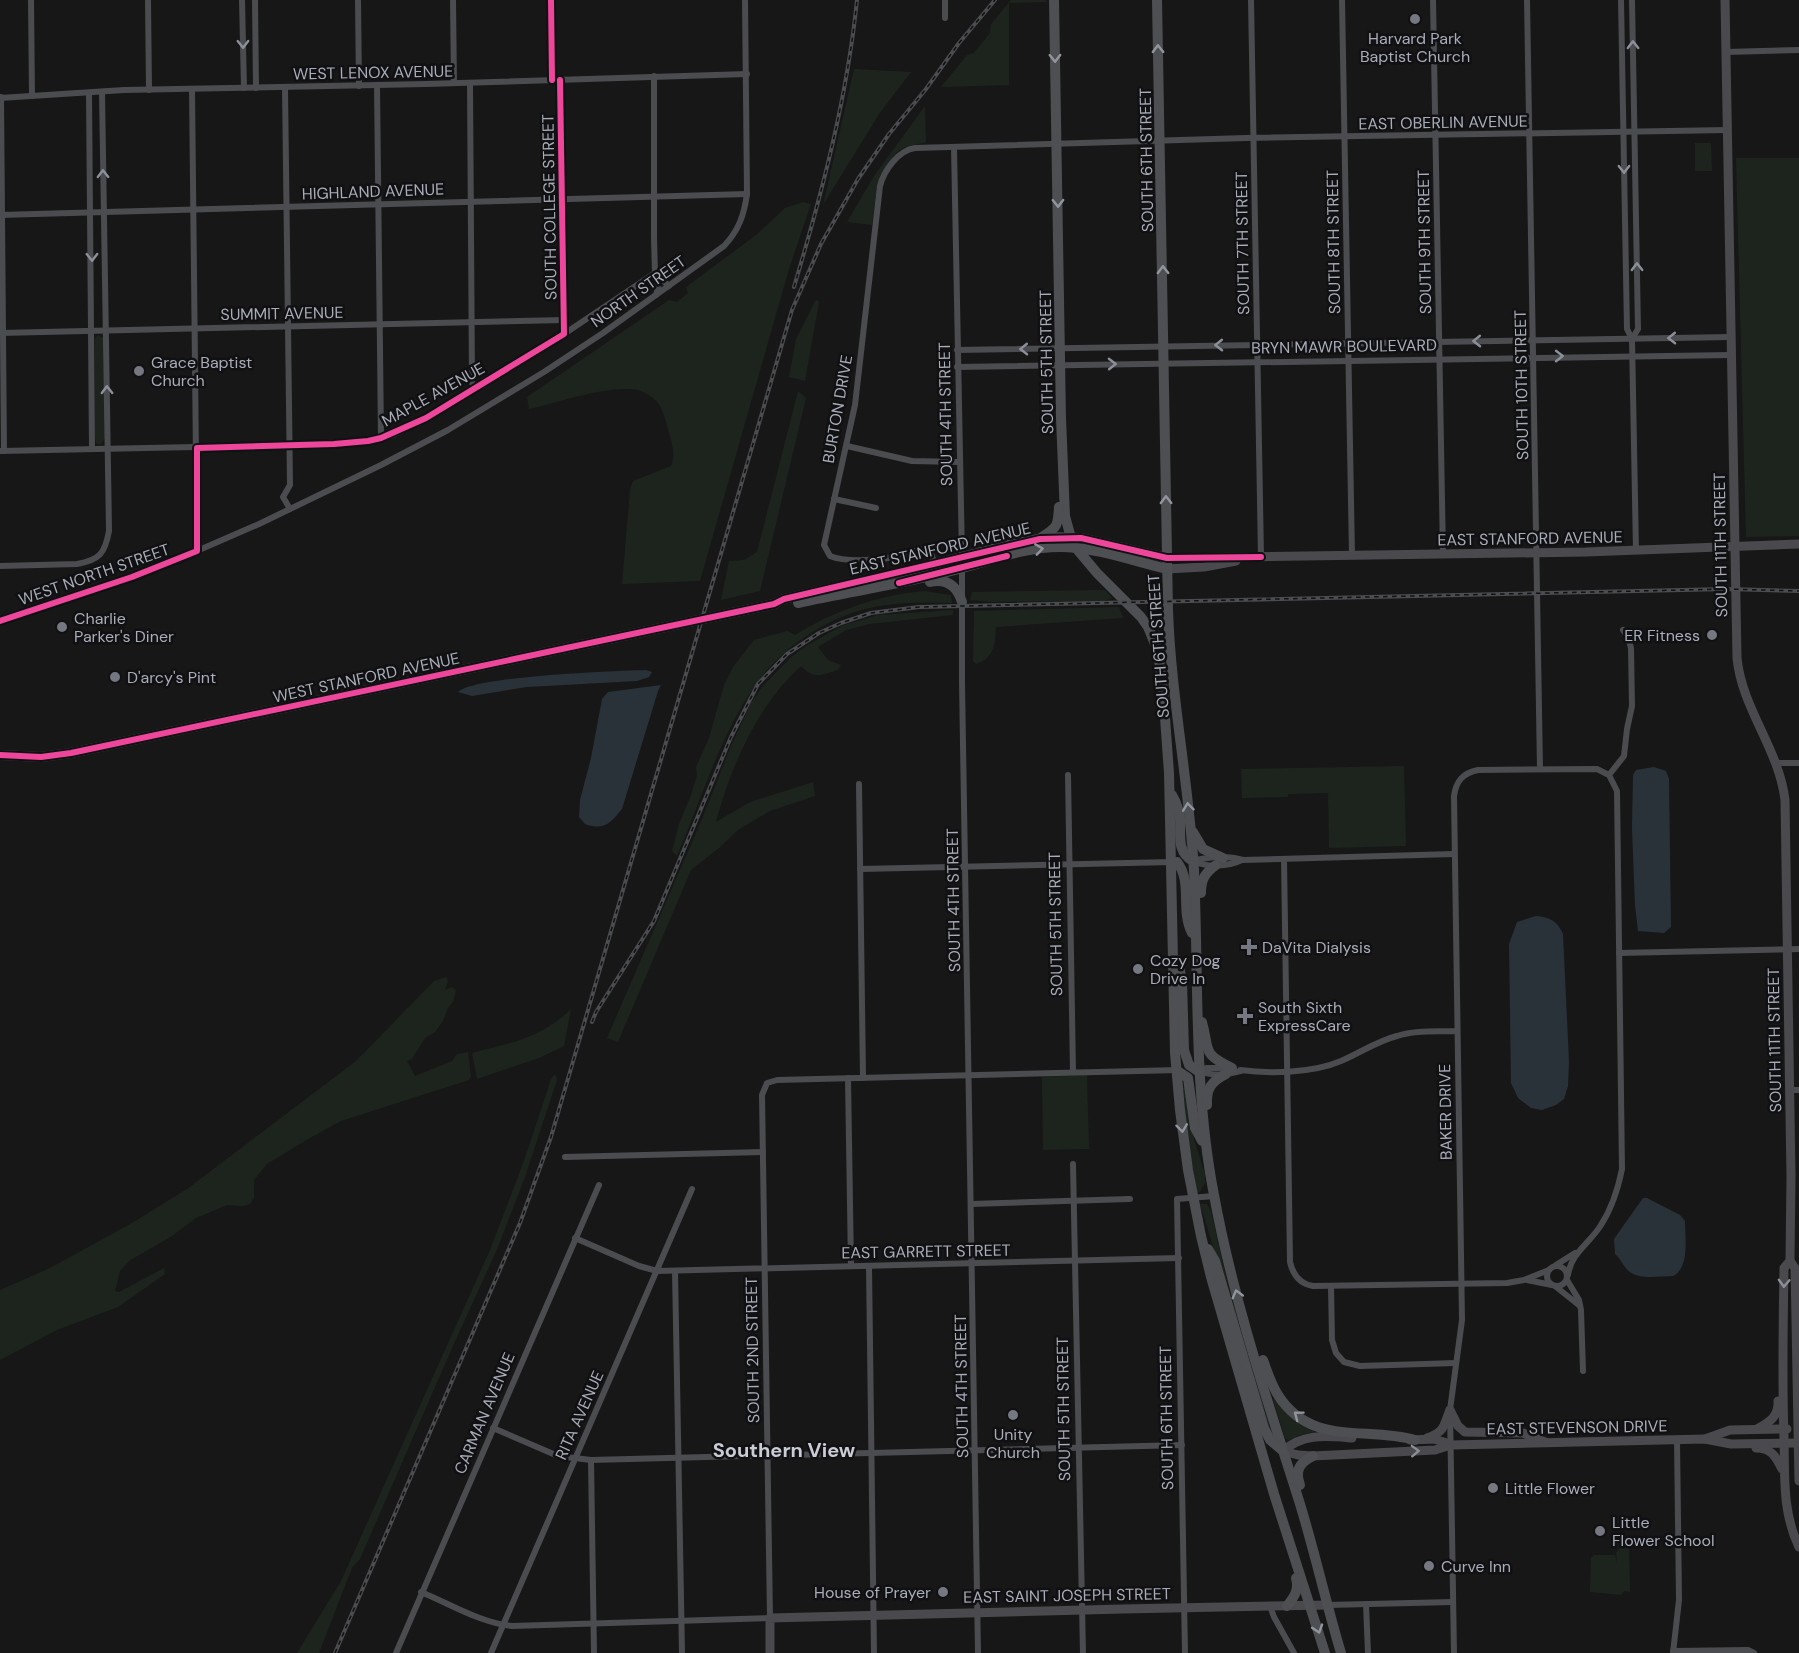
<svg xmlns="http://www.w3.org/2000/svg" width="1799" height="1653" font-family="'DM Sans',sans-serif">
	<style>
		.green { fill: #1d241e }
		.water { fill: #2a3239 }
		.lines { fill: none; stroke-linecap: round; stroke-linejoin: round }
		.street { stroke: #4b4c50; stroke-width: 6 }
		.secondary { stroke: #4a4a4e; stroke-width: 9 }
		.primary { stroke: #4d4f52; stroke-width: 10 }
		.rail-casing { stroke: #4b4c4f; stroke-width: 4 }
		.rail { stroke: #111113; stroke-width: 1.5; stroke-dasharray: 4.5; stroke-linecap: butt }
		.cycleway-casing { stroke: #111113; stroke-width: 10 }
		.cycleway { stroke: #ed469a; stroke-width: 6 }
		.oneway { stroke: #8c9099 }
		.oneway2 { stroke: #91969e }
		.oneway3 { stroke: #8c8f98 }
		.poi-dot { fill: #757880; stroke: #111113; stroke-width: 2 }
		.labels { text-anchor: middle; stroke-width: 5; stroke-linejoin: round; paint-order: stroke }
		.poi-label { font-size: 16px; fill: #a8adb8; stroke: #111113; text-anchor: start }
		.street-label { font-size: 16px; fill: #a8adb8; stroke: #111113 }
		.quarter-label { font-size: 20px; font-weight: bold; fill: #c9ccd4; stroke: #111113 }
	</style>
	<rect width="100%" height="100%" fill="#171717"/>
	<g class="green">
		<polygon points="1011,0 1046,0 1046,2 1009,3 1009,85 941,87 967,55 974,53 990,33 991,24"/>
		<polygon points="854,69 911,72 879,114 823,205"/>
		<polygon points="925,106 926,142 903,148 897,152 881,174 877,186 872,225 847,222 874,176"/>
		<polygon points="1695,143 1711,143 1712,171 1695,171"/>
		<polygon points="1736,158 1799,158 1799,536 1746,537"/>
		<path d="M803,202L811,204L789,269L700,581L622,584L630,490L633,481L671,466C677,452 670,439 667,425C664,416 662,406 655,400C649,394 639,389 630,389C598,388 560,402 529,409L527,397L669,300L677,302L688,293L686,287L756,235L785,208Z"/>
		<polygon points="816,300 819,302 805,381 789,377 796,339"/>
		<polygon points="98,335 103,338 105,438 100,445 96,443 95,437 95,339"/>
		<polygon points="798,391 806,398 760,591 721,600 729,561 744,560 757,552"/>
		<polygon points="1105,590 1112,598 1103,601 993,602 970,600 972,592"/>
		<path d="M924,591L951,595L952,603C924,602 896,602 870,608C824,618 777,651 752,690C718,741 701,801 677,856L672,851L679,824L691,795L697,775L696,767L709,738L724,685L733,667L754,640L787,631L795,635C834,611 878,595 924,591Z"/>
		<path d="M1119,607L1123,618L996,627C995,645 994,658 976,664L973,661L974,611Z"/>
		<path d="M953,610V615L869,624L846,630L818,647L828,660L841,665L838,670C820,675 815,680 801,666C757,706 731,766 716,822L750,802L813,782L815,796L770,811L738,830L719,848L691,870L618,1042L607,1038L702,819L731,746L751,703L762,687L790,658L806,646L841,626L878,615Z"/>
		<polygon points="1404,766 1406,846 1329,848 1328,793 1288,794 1288,797 1242,798 1241,769"/>
		<polygon points="446,977 448,981 445,990 452,987 456,990 453,1002 448,1008 443,1021 435,1032 425,1038 412,1059 407,1061 415,1076 452,1061 457,1054 468,1052 471,1076 469,1080 341,1121 308,1139 267,1164 254,1180 254,1198 250,1204 243,1206 227,1205 196,1218 172,1236 129,1261 120,1271 115,1291 119,1292 164,1268 165,1274 118,1307 57,1330 0,1360 0,1290 50,1268 132,1223 187,1189 356,1061 434,981"/>
		<path d="M571,1009L564,1046L539,1058L477,1079L472,1053C511,1043 541,1038 571,1009Z"/>
		<polygon points="555,1074 557,1080 525,1177 498,1247 449,1355 360,1559 352,1568 319,1653 297,1653 341,1581 490,1250 525,1158 551,1079"/>
		<polygon points="1087,1075 1089,1149 1043,1150 1042,1077"/>
		<polygon points="1185,1082 1194,1139 1205,1174 1205,1183 1200,1192 1197,1192 1188,1141 1183,1088"/>
		<polygon points="1200,1204 1207,1204 1211,1211 1228,1285 1272,1434 1271,1434"/>
		<polygon points="1278,1398 1314,1428 1314,1432 1303,1434 1289,1440 1285,1439 1273,1399"/>
		<polygon points="1623,1543 1629,1543 1630,1592 1624,1591 1621,1595 1590,1592 1591,1558 1594,1555 1615,1555 1617,1563 1616,1553"/>
	</g>
	<g class="water">
		<path d="M646,670L652,672L649,677L637,681L527,687L472,696L458,692C475,676 616,671 646,670Z"/>
		<path d="M661,685L658,691L622,809C610,823 605,831 585,824L579,817L580,800L591,758L602,699L608,692Z"/>
		<polygon points="1654,767 1666,771 1669,779 1671,927 1664,933 1638,931 1635,905 1632,829 1633,775 1636,770"/>
		<path d="M1536,916C1550,917 1557,921 1563,934L1569,1062L1568,1086L1564,1099L1556,1105L1542,1110L1531,1108L1518,1098L1511,1083L1509,944L1517,922Z"/>
		<path d="M1643,1198H1647L1680,1215L1685,1221C1685,1237 1690,1268 1673,1276C1661,1276 1640,1280 1630,1272C1624,1268 1621,1259 1615,1254L1614,1239Z"/>
	</g>
	<g class="lines">
		<g class="street">
			<polyline points="31,0 32,96"/>
			<polyline points="148,0 149,90"/>
			<polyline points="242,0 244,88"/>
			<polyline points="255,0 256,88"/>
			<polyline points="358,0 359,86"/>
			<polyline points="453,0 454,83"/>
			<polyline points="551,0 552,80"/>
			<polyline points="1251,0 1261,557"/>
			<polyline points="1342,0 1352,556"/>
			<polyline points="1433,0 1443,555"/>
			<polyline points="1527,0 1540,769"/>
			<polyline points="1621,0 1627,329 1632,339 1636,551"/>
			<polyline points="1632,0 1638,329 1632,339"/>
			<polyline points="945,18 945,0"/>
			<polyline points="1726,52 1799,50"/>
			<polyline points="654,76 654,238 655,273 658,288 656,295"/>
			<polyline points="560,80 564,334"/>
			<polyline points="470,83 472,383 475,389"/>
			<polyline points="377,85 381,438"/>
			<polyline points="285,87 290,485 283,497 290,509"/>
			<polyline points="192,89 197,551"/>
			<polyline points="89,94 92,449"/>
			<polyline points="1,97 4,451"/>
			<polyline points="0,98 124,90 426,84 747,74"/>
			<polyline points="954,147 962,557"/>
			<polyline points="0,215 747,194"/>
			<polyline points="655,273 669,286"/>
			<polyline points="0,333 564,320"/>
			<polyline points="957,350 1731,337"/>
			<polyline points="957,367 1731,355"/>
			<polyline points="847,446 912,461 959,462"/>
			<polyline points="0,451 289,445 376,440 393,435 426,418 475,389 564,334 655,273"/>
			<polyline points="834,499 876,508"/>
			<path d="M935,564L930,551C920,547 913,552 902,555C884,560 847,563 830,556L824,545L855,405L880,186C884,170 899,150 915,148L1246,138L1727,130"/>
			<path d="M0,566L77,564C100,560 105,553 109,531L102,92"/>
			<polyline points="962,567 962,683 978,1653"/>
			<path d="M0,621L160,567L259,524L381,465L448,430L544,372L603,333L724,246C739,230 744,215 747,194L745,0"/>
			<polyline points="1777,763 1799,763"/>
			<polyline points="1068,775 1073,1072"/>
			<polyline points="1609,775 1624,756 1627,729 1632,706 1631,648 1628,637 1623,630"/>
			<polyline points="859,784 863,1078"/>
			<path d="M1284,859L1290,1262C1293,1275 1300,1284 1313,1286L1507,1283L1524,1280L1549,1270"/>
			<path d="M1192,861C1208,857 1226,855 1243,860L1454,854"/>
			<path d="M1194,862C1208,867 1227,867 1242,860"/>
			<polyline points="860,869 1173,862"/>
			<polyline points="1619,953 1799,949"/>
			<polyline points="1199,1070 1207,1068 1227,1068"/>
			<path d="M1240,1070C1270,1074 1313,1073 1341,1061C1360,1053 1377,1041 1397,1036C1416,1030 1437,1032 1457,1031"/>
			<path d="M1198,1071C1212,1076 1228,1075 1241,1071"/>
			<polyline points="848,1078 851,1266"/>
			<polyline points="1789,1090 1799,1090"/>
			<polyline points="565,1157 763,1152"/>
			<polyline points="1073,1164 1083,1653"/>
			<polyline points="971,1204 1130,1199"/>
			<polyline points="575,1238 639,1266 657,1271 1179,1258"/>
			<polyline points="1556,1265 1575,1253"/>
			<circle cx="1557" cy="1276" r="10"/>
			<polyline points="869,1266 874,1653"/>
			<polyline points="675,1271 682,1653"/>
			<polyline points="1527,1280 1552,1285"/>
			<polyline points="1567,1280 1579,1300 1581,1310 1583,1371"/>
			<polyline points="1331,1286 1332,1340 1336,1353 1344,1362 1360,1366 1456,1363"/>
			<polyline points="1555,1286 1580,1306"/>
			<polyline points="493,1428 558,1456 591,1460 1182,1445"/>
			<polyline points="591,1460 594,1653"/>
			<path d="M421,1592C450,1604 481,1623 512,1626L770,1618L762,1095L767,1083L777,1080L1179,1070"/>
			<polyline points="1366,1604 1368,1653"/>
			<polyline points="1327,1605 1453,1602"/>
			<polyline points="1270,1606 1274,1617 1294,1653"/>
			<polyline points="1673,1651 1748,1650 1754,1653"/>
			<polyline points="396,1653 599,1185"/>
			<polyline points="491,1653 692,1189"/>
			<polyline points="1185,1653 1177,1199 1214,1196"/>
			<path d="M1454,1653L1450,1410L1462,1320L1454,796C1456,781 1463,773 1478,770L1597,769L1609,775L1617,791L1622,1169C1618,1189 1612,1208 1601,1225C1590,1243 1571,1253 1568,1275"/>
			<polyline points="1673,1653 1679,1600 1677,1440"/>
		</g>
		<g class="secondary">
			<path d="M1725,0L1737,658C1742,709 1779,749 1785,800L1791,1176L1790,1261L1784,1268C1783,1325 1782,1381 1784,1438C1785,1476 1782,1512 1799,1547"/>
			<polyline points="1167,558 1586,552 1799,544"/>
			<polyline points="1167,569 1204,567 1236,561"/>
			<polyline points="1790,1261 1795,1268 1799,1481"/>
			<polyline points="1450,1410 1458,1426 1465,1432 1523,1433 1545,1442"/>
			<path d="M1757,1429C1770,1422 1779,1416 1778,1401"/>
			<path d="M1427,1438C1446,1431 1443,1426 1450,1410"/>
			<polyline points="1705,1439 1730,1430 1787,1429"/>
			<polyline points="1410,1440 1434,1439 1450,1444"/>
			<path d="M1756,1448C1772,1448 1776,1457 1782,1469"/>
			<polyline points="1283,1451 1298,1455 1313,1456 1435,1450 1451,1445 1705,1439 1731,1444 1799,1443"/>
			<path d="M1283,1451C1303,1433 1326,1436 1352,1438"/>
			<polyline points="770,1653 770,1618 1123,1609 1327,1605"/>
		</g>
		<g class="primary">
			<polyline points="1054,0 1061,418 1065,516 1071,538 1076,548 1097,573 1141,617 1148,627 1158,651 1163,690 1169,773 1175,1053 1180,1110 1188,1170 1201,1236 1211,1277 1274,1494 1325,1653"/>
			<path d="M1157,0L1168,610C1171,697 1189,783 1194,870C1199,979 1193,1087 1214,1195C1233,1299 1268,1403 1300,1504C1315,1553 1326,1603 1341,1653"/>
			<path d="M1042,537C1058,527 1058,525 1059,507"/>
			<path d="M930,582C947,578 957,586 962,602"/>
			<path d="M798,603C847,592 897,585 947,572C985,563 1024,546 1063,547C1098,548 1133,561 1167,569"/>
			<polyline points="0,755 41,757 71,753 774,604 784,599 915,569 1012,544 1049,537 1081,538 1167,558"/>
			<path d="M1172,795C1176,802 1179,809 1180,818C1181,834 1176,852 1193,861"/>
			<polyline points="1193,832 1203,849 1223,858"/>
			<path d="M1177,862C1193,882 1180,910 1192,933"/>
			<path d="M1201,893C1201,879 1205,873 1216,865"/>
			<polyline points="1178,960 1182,982 1184,1050 1189,1065 1198,1071"/>
			<path d="M1202,1022C1210,1051 1201,1053 1232,1068"/>
			<polyline points="1176,1070 1188,1078 1195,1128 1202,1141"/>
			<path d="M1207,1105C1206,1088 1212,1081 1226,1074"/>
			<polyline points="1208,1249 1215,1261 1264,1428 1270,1440 1283,1451"/>
			<path d="M1263,1360C1267,1371 1271,1384 1278,1395C1311,1447 1366,1426 1415,1440"/>
			<path d="M1300,1485C1295,1470 1299,1463 1313,1456"/>
			<path d="M1287,1606C1295,1596 1299,1590 1296,1578"/>
		</g>
		<defs>
			<g id="rail">
				<path d="M794,287C822,193 847,98 857,0"/>
				<polyline points="592,1022 596,1012 654,921 731,737 758,684 787,654 819,633 841,623 871,613 919,607 1727,589 1799,591"/>
				<polyline points="335,1653 520,1223 551,1137 792,310 821,244 858,179 889,134 926,89 959,43 995,0"/>
			</g>
		</defs>
		<use href="#rail" class="rail-casing"/>
		<use href="#rail" class="rail"/>
		<defs>
			<g id="cycleway">
				<polyline points="551,0 552,80"/>
				<polyline points="899,583 1007,556"/>
				<polyline points="0,621 132,577 197,551 197,448 334,444 368,441 381,438 426,418 564,334 560,80"/>
				<polyline points="0,755 41,757 71,753 774,604 784,599 1040,539 1081,538 1167,558 1261,557"/>
			</g>
		</defs>
		<use href="#cycleway" class="cycleway-casing"/>
		<use href="#cycleway" class="cycleway"/>
	</g>
	<defs><path id="oneway-chevron" d="M-2-3.5L2.5 0L-2 3.5" fill="none" stroke-width="1.6" stroke-linecap="round" stroke-linejoin="round" transform="scale(1.5)"/></defs>
	<g class="oneway">
		<use href="#oneway-chevron" transform="translate(243 44) rotate(89)"/>
		<use href="#oneway-chevron" transform="translate(1633 45) rotate(-91)"/>
		<use href="#oneway-chevron" transform="translate(1624 169) rotate(89)"/>
		<use href="#oneway-chevron" transform="translate(103 174) rotate(-91)"/>
		<use href="#oneway-chevron" transform="translate(92 257) rotate(89)"/>
		<use href="#oneway-chevron" transform="translate(1637 267) rotate(-91)"/>
		<use href="#oneway-chevron" transform="translate(1672 338) rotate(179)"/>
		<use href="#oneway-chevron" transform="translate(1477 341) rotate(179)"/>
		<use href="#oneway-chevron" transform="translate(1219 345) rotate(179)"/>
		<use href="#oneway-chevron" transform="translate(1024 349) rotate(179)"/>
		<use href="#oneway-chevron" transform="translate(1559 356)"/>
		<use href="#oneway-chevron" transform="translate(1112 364) rotate(-1)"/>
		<use href="#oneway-chevron" transform="translate(107 390) rotate(-91)"/>
	</g>
	<g class="oneway2">
		<use href="#oneway-chevron" transform="translate(1158 49) rotate(-91)"/>
		<use href="#oneway-chevron" transform="translate(1055 58) rotate(89)"/>
		<use href="#oneway-chevron" transform="translate(1058 203) rotate(89)"/>
		<use href="#oneway-chevron" transform="translate(1163 270) rotate(-91)"/>
		<use href="#oneway-chevron" transform="translate(1166 500) rotate(-91)"/>
		<use href="#oneway-chevron" transform="translate(1039 549) rotate(-8)"/>
		<use href="#oneway-chevron" transform="translate(1188 807) rotate(-97)"/>
		<use href="#oneway-chevron" transform="translate(1182 1128) rotate(83)"/>
		<use href="#oneway-chevron" transform="translate(1237 1294) rotate(-105)"/>
		<use href="#oneway-chevron" transform="translate(1298 1415) rotate(-143)"/>
		<use href="#oneway-chevron" transform="translate(1318 1629) rotate(72)"/>
	</g>
	<g class="oneway3">
		<use href="#oneway-chevron" transform="translate(1784 1283) rotate(92)"/>
		<use href="#oneway-chevron" transform="translate(1415 1451) rotate(-2)"/>
	</g>
	<g class="poi-dot">
		<circle cx="1415" cy="19" r="6"/>
		<circle cx="139" cy="371" r="6"/>
		<circle cx="62" cy="627" r="6"/>
		<circle cx="1712" cy="635" r="6"/>
		<circle cx="115" cy="677" r="6"/>
		<path d="M1246 938h6v6h6v6h-6v6h-6v-6h-6v-6h6z"/>
		<circle cx="1138" cy="969" r="6"/>
		<path d="M1242 1007h6v6h6v6h-6v6h-6v-6h-6v-6h6z"/>
		<circle cx="1013" cy="1415" r="6"/>
		<circle cx="1493" cy="1488" r="6"/>
		<circle cx="1600" cy="1531" r="6"/>
		<circle cx="1429" cy="1566" r="6"/>
		<circle cx="943" cy="1592" r="6"/>
	</g>
	<g class="labels">
		<g class="poi-label">
			<text x="1415" y="44" text-anchor="middle">Harvard Park<tspan x="1415" dy="18">Baptist Church</tspan></text>
			<text x="151" y="368">Grace Baptist<tspan x="151" dy="18">Church</tspan></text>
			<text x="74" y="624">Charlie<tspan x="74" dy="18">Parker's Diner</tspan></text>
			<text x="1700" y="641" text-anchor="end">ER Fitness</text>
			<text x="127" y="683">D'arcy's Pint</text>
			<text x="1262" y="953">DaVita Dialysis</text>
			<text x="1150" y="966">Cozy Dog<tspan x="1150" dy="18">Drive In</tspan></text>
			<text x="1258" y="1013">South Sixth<tspan x="1258" dy="18">ExpressCare</tspan></text>
			<text x="1013" y="1440" text-anchor="middle">Unity<tspan x="1013" dy="18">Church</tspan></text>
			<text x="1505" y="1494">Little Flower</text>
			<text x="1612" y="1528">Little<tspan x="1612" dy="18">Flower School</tspan></text>
			<text x="1441" y="1572">Curve Inn</text>
			<text x="931" y="1598" text-anchor="end">House of Prayer</text>
		</g>
		<g class="street-label">
			<text transform="translate(373 72) rotate(-1)" y="6">WEST LENOX AVENUE</text>
			<text transform="translate(1443 122) rotate(-1)" y="6">EAST OBERLIN AVENUE</text>
			<text transform="translate(1146 160) rotate(-91)" y="6">SOUTH 6TH STREET</text>
			<text transform="translate(373 191) rotate(-2)" y="6">HIGHLAND AVENUE</text>
			<text transform="translate(549 207) rotate(-91)" y="6">SOUTH COLLEGE STREET</text>
			<text transform="translate(1333 242) rotate(-91)" y="6">SOUTH 8TH STREET</text>
			<text transform="translate(1424 242) rotate(-91)" y="6">SOUTH 9TH STREET</text>
			<text transform="translate(1242 243) rotate(-91)" y="6">SOUTH 7TH STREET</text>
			<text transform="translate(638 291) rotate(-35)" y="6">NORTH STREET</text>
			<text transform="translate(282 313) rotate(-1)" y="6">SUMMIT AVENUE</text>
			<text transform="translate(1344 346) rotate(-1)" y="6">BRYN MAWR BOULEVARD</text>
			<text transform="translate(1046 362) rotate(-91)" y="6">SOUTH 5TH STREET</text>
			<text transform="translate(1521 385) rotate(-91)" y="6">SOUTH 10TH STREET</text>
			<text transform="translate(433 394) rotate(-29)" y="6">MAPLE AVENUE</text>
			<text transform="translate(837 409) rotate(-80)" y="6">BURTON DRIVE</text>
			<text transform="translate(945 414) rotate(-91)" y="6">SOUTH 4TH STREET</text>
			<text transform="translate(1530 538) rotate(-1)" y="6">EAST STANFORD AVENUE</text>
			<text transform="translate(1720 545) rotate(-91)" y="6">SOUTH 11TH STREET</text>
			<text transform="translate(940 548) rotate(-13)" y="6">EAST STANFORD AVENUE</text>
			<text transform="translate(94 574) rotate(-19)" y="6">WEST NORTH STREET</text>
			<text transform="translate(1158 646) rotate(-94)" y="6">SOUTH 6TH STREET</text>
			<text transform="translate(366 677) rotate(-12)" y="6">WEST STANFORD AVENUE</text>
			<text transform="translate(953 900) rotate(-91)" y="6">SOUTH 4TH STREET</text>
			<text transform="translate(1055 924) rotate(-91)" y="6">SOUTH 5TH STREET</text>
			<text transform="translate(1774 1040) rotate(-91)" y="6">SOUTH 11TH STREET</text>
			<text transform="translate(1445 1112) rotate(-91)" y="6">BAKER DRIVE</text>
			<text transform="translate(926 1251) rotate(-1)" y="6">EAST GARRETT STREET</text>
			<text transform="translate(752 1350) rotate(-91)" y="6">SOUTH 2ND STREET</text>
			<text transform="translate(961 1386) rotate(-91)" y="6">SOUTH 4TH STREET</text>
			<text transform="translate(1063 1409) rotate(-91)" y="6">SOUTH 5TH STREET</text>
			<text transform="translate(484 1413) rotate(-67)" y="6">CARMAN AVENUE</text>
			<text transform="translate(579 1415) rotate(-66)" y="6">RITA AVENUE</text>
			<text transform="translate(1166 1418) rotate(-91)" y="6">SOUTH 6TH STREET</text>
			<text transform="translate(1577 1427) rotate(-1)" y="6">EAST STEVENSON DRIVE</text>
			<text transform="translate(1067 1595) rotate(-1)" y="6">EAST SAINT JOSEPH STREET</text>
		</g>
		<g class="quarter-label">
			<text x="784" y="1457">Southern View</text>
		</g>
	</g>
</svg>
